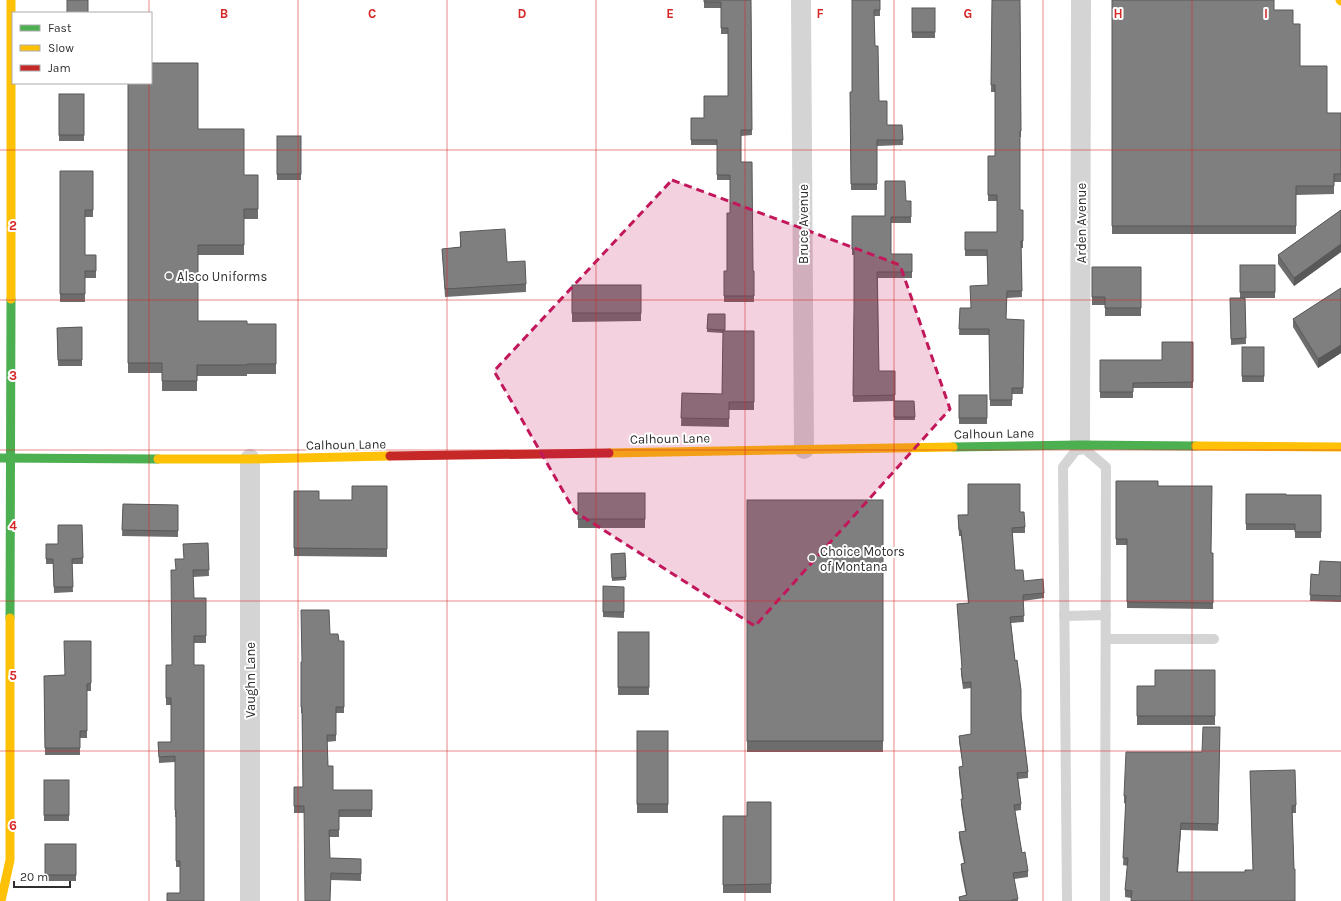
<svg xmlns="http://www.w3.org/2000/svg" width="1341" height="901" font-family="Karla,sans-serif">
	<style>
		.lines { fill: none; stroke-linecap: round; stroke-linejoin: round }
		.lane { stroke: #d4d4d4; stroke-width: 10 }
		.street { stroke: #d4d4d4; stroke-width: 20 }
		.fast { stroke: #4caf50; stroke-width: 9 }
		.slow { stroke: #ffc107; stroke-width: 9 }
		.jam { stroke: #c62828; stroke-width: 9 }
		.wall { fill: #6d6d6d }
		.shaded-wall { fill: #595959 }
		.building { fill: #7f7f7f; stroke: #595959 }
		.marked { fill: #c2185b; fill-opacity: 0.2; stroke: #c2185b; stroke-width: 3; stroke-dasharray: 8 5; stroke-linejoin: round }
		.grid { fill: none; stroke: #d62828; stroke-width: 1; stroke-opacity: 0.55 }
		.poi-dot { fill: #787878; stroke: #fff; stroke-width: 1.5 }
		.labels { text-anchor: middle; stroke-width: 4; stroke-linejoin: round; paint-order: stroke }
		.street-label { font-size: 13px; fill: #2f2f2f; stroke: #fff }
		.poi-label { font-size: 13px; fill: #2f2f2f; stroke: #fff; text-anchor: start }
		.grid-label { font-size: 13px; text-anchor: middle; font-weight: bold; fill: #d62828; stroke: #fff; stroke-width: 4; stroke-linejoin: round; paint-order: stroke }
	</style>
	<rect width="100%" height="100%" fill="#fff"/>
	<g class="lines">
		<g class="lane">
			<polyline points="1064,616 1106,615"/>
			<polyline points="1106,639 1214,639"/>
			<polyline points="1067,901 1063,467 1080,445 1106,467 1105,901"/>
		</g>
		<g class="street">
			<polyline points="801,0 804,449"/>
			<polyline points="1080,445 1081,0"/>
			<polyline points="250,459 250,901"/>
		</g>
		<g class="fast">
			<polyline points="953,447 1080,445 1196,446"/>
			<polyline points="0,458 158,459"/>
			<polyline points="10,618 11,299"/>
		</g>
		<g class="slow">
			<polyline points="1340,0 1341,1"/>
			<polyline points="11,299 11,0"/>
			<polyline points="1196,446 1341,447"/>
			<polyline points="609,453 953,447"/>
			<polyline points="158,459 250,459 390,456"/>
			<polyline points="1,901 10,860 10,618"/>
		</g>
		<polyline class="jam" points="390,456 609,453"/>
	</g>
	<g class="wall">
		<polygon points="704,0 751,0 752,135 741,136 741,162 753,271 754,271 754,302 724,302 724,271 727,271 730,213 730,180 717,180 717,145 691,145 691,118 704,118 728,96 728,34 721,34 721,8 704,8"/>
		<polygon points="880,0 880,16 874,16 875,46 879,101 887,125 902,125 903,145 877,146 877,190 851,190 850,92 852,92 852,28"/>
		<polygon points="992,0 1020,0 1021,137 1020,137 1020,210 1023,210 1023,248 1021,248 1022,297 1007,298 1006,319 1024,326 1023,394 1012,394 1012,406 990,406 989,335 959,335 960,308 970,308 988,285 987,256 965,256 965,232 997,232 997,201 988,201 988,156 995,156 995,92 991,92"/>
		<polygon points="1112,0 1274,10 1293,24 1300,66 1327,113 1341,113 1341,182 1334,182 1334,194 1296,195 1296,234 1112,234"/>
		<rect x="912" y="8" width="23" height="30"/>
		<polygon points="128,83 198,129 244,175 258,175 258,219 244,219 244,255 198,255 198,321 247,324 276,324 276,374 247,374 247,376 197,376 197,391 162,391 162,373 128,373"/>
		<rect x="59" y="94" width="25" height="47"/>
		<rect x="277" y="136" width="24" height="44"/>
		<polygon points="60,171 93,171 93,217 85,217 85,255 96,255 96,278 85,278 85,302 60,302"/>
		<polygon points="906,201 911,201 911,223 891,223 891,254 912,254 912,278 878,278 879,371 895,371 895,401 853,402 854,310 854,255 852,255 852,216 885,216"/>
		<polygon points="1341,210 1341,252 1294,286 1278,264 1278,255"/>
		<polygon points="460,232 507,262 526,284 526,292 445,297 442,249 460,247"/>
		<polygon points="1240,265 1275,265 1275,298 1245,298 1246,344 1231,345 1230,298 1240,298"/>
		<polygon points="1092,267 1141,267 1141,316 1105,316 1105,305 1092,305"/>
		<polygon points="572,285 641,285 641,321 572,322"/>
		<polygon points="1341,288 1341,353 1318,368 1293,327 1293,319"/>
		<polygon points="708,314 725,314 725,331 754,331 754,410 729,410 729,427 681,426 682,393 722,394 723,333 707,332"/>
		<polygon points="82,327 82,366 58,366 57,328"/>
		<polygon points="1193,342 1193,388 1133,388 1133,398 1100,398 1100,360 1162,360"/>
		<rect x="1242" y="347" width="22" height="35"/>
		<rect x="959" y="395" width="28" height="29"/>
		<polygon points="894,401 914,401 915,420 894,420"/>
		<polygon points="1116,481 1158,486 1211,553 1213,553 1213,609 1127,608 1127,545 1116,545"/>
		<polygon points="387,486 387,557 294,556 294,491 319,500 352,500"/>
		<rect x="578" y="493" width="67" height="35"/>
		<polygon points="1246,494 1286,495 1321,495 1321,538 1295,538 1295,530 1246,530"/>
		<rect x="747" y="500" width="136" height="252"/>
		<polygon points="123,504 178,505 178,537 122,536"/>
		<polygon points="1020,512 1025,527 1025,533 1012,533 1015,570 1024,581 1044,593 1044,598 1023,601 1024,622 1011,623 1028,772 1028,778 1018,779 1021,804 1021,810 1015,811 1022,853 1028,871 1028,877 1014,879 1018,901 959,901 959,897 966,895 961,870 961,864 964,863 959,838 959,832 965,831 961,805 961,799 962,799 959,773 959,767 963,766 959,742 959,736 971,734 971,688 963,689 961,674 961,668 962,668 957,604 968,603 961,536 959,536 958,515"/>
		<polygon points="82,525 83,564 72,564 73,592 54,593 53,564 46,564 46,544 58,544"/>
		<polygon points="208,543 209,576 193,577 194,598 206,598 206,643 194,643 180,893 180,867 176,867 176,817 175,817 175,762 159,763 158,742 171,742 171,705 166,705 166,665 172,665 175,570"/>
		<polygon points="625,553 626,580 612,581 611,554"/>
		<polygon points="1341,562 1341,602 1310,601 1311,574 1319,575"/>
		<polygon points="624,587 624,618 603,617 603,612"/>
		<rect x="618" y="632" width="31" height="63"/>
		<polygon points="330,634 339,641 344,641 344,713 336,713 336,741 327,742 328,766 333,790 372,790 372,817 339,817 339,837 329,837 330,858 361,859 361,881 331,880 304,813 294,813 294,787 303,787 302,713 301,713 301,662 302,662"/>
		<polygon points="91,641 91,691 87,691 87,738 80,738 80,755 45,755 44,676 64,675"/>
		<polygon points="1215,670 1215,725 1137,725 1137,686 1155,686"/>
		<polygon points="1220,727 1218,831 1181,830 1178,872 1245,872 1253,870 1250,778 1296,805 1296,813 1292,813 1294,869 1131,898 1125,897 1125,890 1128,866 1123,865 1126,804 1124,803 1124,796 1202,752"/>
		<rect x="637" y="731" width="31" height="82"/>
		<rect x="44" y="780" width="25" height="41"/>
		<polygon points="771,802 771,893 723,893 723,816 747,816"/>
		<rect x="45" y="844" width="31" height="37"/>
	</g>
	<g class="shaded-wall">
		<polygon points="1341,244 1341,252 1294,286 1294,278"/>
		<polygon points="1341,345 1341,353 1318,368 1318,359"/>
		<polygon points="1181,823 1181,830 1177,879 1177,872"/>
	</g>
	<g class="building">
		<rect x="67" y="0" width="21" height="13"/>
		<polygon points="704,0 751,0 752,130 741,130 741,162 752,162 753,271 754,271 754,296 724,296 724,271 727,271 727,213 730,213 730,175 717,175 717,140 691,140 691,118 704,118 704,96 728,96 728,28 721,28 721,2 704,2"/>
		<polygon points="852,0 880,0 880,10 874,10 875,46 878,46 879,101 887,101 887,125 902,125 903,140 877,140 877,184 851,184 850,92 852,92"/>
		<polygon points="992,0 1020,0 1021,131 1020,131 1020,210 1023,210 1023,241 1021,241 1022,291 1007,291 1006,319 1024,320 1023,388 1012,388 1012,400 990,400 989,329 959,329 960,308 971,308 970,286 988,285 987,250 965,250 965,232 997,232 997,195 988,195 988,156 995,156 995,85 991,85"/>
		<polygon points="1112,0 1274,0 1274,10 1293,10 1293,24 1300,24 1300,66 1327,66 1327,113 1341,113 1341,174 1334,174 1334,186 1296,186 1296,226 1112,226"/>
		<rect x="912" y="8" width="23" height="24"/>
		<polygon points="151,63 198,63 198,129 244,129 244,175 258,175 258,209 244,209 244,245 198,245 198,321 247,321 247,324 276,324 276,364 247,364 247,365 197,365 197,381 162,381 162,363 128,363 128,83 151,83"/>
		<rect x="59" y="94" width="25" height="41"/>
		<rect x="277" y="136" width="24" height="38"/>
		<polygon points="60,171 93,171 93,210 85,210 85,255 96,255 96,271 85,271 85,294 60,294"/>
		<polygon points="885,181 905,181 906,201 911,201 911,217 891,217 891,254 912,254 912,272 877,272 879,371 895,371 895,395 853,396 854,307 854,249 852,249 852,216 885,216"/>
		<polygon points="1341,210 1341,244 1294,278 1278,255"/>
		<polygon points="505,229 507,262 525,261 526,284 445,289 442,249 461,247 460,232"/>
		<rect x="1240" y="265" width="35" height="27"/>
		<polygon points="1092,267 1141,267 1141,308 1105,308 1105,297 1092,297"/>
		<rect x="572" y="285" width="69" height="28"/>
		<polygon points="1341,288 1341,345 1318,359 1293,319"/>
		<polygon points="1230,298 1245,298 1246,338 1231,339"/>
		<polygon points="708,314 725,314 725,330 707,329"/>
		<polygon points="82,327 82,360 58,360 57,328"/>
		<polygon points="723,331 754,331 754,402 729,402 729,419 681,418 682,393 722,394"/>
		<polygon points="1162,342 1193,342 1193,382 1133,383 1133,392 1100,392 1100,360 1162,360"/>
		<rect x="1242" y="347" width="22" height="29"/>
		<rect x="959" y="395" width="28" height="23"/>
		<polygon points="894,401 914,401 915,417 894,417"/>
		<polygon points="1116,481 1158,481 1158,486 1212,486 1211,553 1213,553 1213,603 1127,602 1127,539 1116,539"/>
		<polygon points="968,484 1020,484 1020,512 1024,512 1025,527 1012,528 1015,570 1023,570 1024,581 1043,579 1044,593 1023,595 1024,616 1010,617 1015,661 1017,660 1021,690 1021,715 1028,772 1017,773 1021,804 1014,805 1022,853 1025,852 1028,871 1013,873 1018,899 1012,900 1012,901 960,901 959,897 967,895 961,864 965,863 959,832 966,831 961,799 963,799 959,767 963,766 959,736 971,734 971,682 963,683 961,668 962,668 957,604 969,603 961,530 959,530 958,515 968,515"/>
		<polygon points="352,486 387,486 387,549 294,548 294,491 319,491 319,500 352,500"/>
		<rect x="578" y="493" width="67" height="26"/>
		<polygon points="1246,494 1286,494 1286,495 1321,495 1321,532 1295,532 1295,524 1246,524"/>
		<rect x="747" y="500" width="136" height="241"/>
		<polygon points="123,504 178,505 178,531 122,530"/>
		<polygon points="58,525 82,525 83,558 72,559 73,587 54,587 53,559 46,559 46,544 58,544"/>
		<polygon points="208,543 209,570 193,570 194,598 206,598 206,636 194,636 194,665 204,665 204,901 167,901 167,893 180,893 180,861 176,861 176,810 175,810 175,756 159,757 158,742 171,742 171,698 166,698 166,665 172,665 171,570 176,570 175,559 184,559 183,544"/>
		<polygon points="625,553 626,577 612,578 611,554"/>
		<polygon points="1320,561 1341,562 1341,596 1310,595 1311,574 1319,575"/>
		<polygon points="603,586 624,587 624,612 603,612"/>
		<polygon points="301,610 329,610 330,634 338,634 339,641 344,641 344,707 336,707 336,735 327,735 328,766 333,766 333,790 372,790 372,810 339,810 339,830 329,830 330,858 361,859 361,874 331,873 330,901 305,901 304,806 294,806 294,787 303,787 302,707 301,707 301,662 302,662"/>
		<rect x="618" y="632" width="31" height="55"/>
		<polygon points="64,641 91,641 91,683 87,684 87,731 80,731 80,748 45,748 44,676 65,675"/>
		<polygon points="1155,670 1215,670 1215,716 1137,716 1137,686 1155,686"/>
		<polygon points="1203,727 1220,727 1218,824 1181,823 1177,872 1245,872 1245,870 1253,870 1250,771 1295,770 1296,805 1292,806 1294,869 1295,869 1295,901 1131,901 1132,891 1125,890 1128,858 1123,858 1126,796 1124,796 1126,752 1202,752"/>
		<rect x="637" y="731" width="31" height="73"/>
		<rect x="44" y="780" width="25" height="35"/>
		<polygon points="747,802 771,802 771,884 723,885 723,816 747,816"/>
		<rect x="45" y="844" width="31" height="31"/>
	</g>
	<path class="marked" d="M672,180L900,265L950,409L755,626L575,512L494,371Z"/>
	<path class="grid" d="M149,0V13M298,0V901M447,0V901M596,0V901M745,0V901M894,0V901M1043,0V901M1192,0V901M149,83V901M0,150H1341M0,300H1341M0,450H1341M0,601H1341M0,751H1341"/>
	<g class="poi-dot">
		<circle cx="169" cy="276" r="4"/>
		<circle cx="812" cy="558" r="4"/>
	</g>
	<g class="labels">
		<g class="street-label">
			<text transform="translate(1081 223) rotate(-90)" y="5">Arden Avenue</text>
			<text transform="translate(803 224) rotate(-90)" y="5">Bruce Avenue</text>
			<text transform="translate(994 433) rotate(-1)" y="5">Calhoun Lane</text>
			<text transform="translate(670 438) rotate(-1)" y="5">Calhoun Lane</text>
			<text transform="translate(346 444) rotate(-1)" y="5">Calhoun Lane</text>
			<text transform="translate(250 680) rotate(-90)" y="5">Vaughn Lane</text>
		</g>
		<g class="poi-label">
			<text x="177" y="281">Alsco Uniforms</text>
			<text x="820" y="556">Choice Motors<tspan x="820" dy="15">of Montana</tspan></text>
		</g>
	</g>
	<g class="grid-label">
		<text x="224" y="18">B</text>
		<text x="372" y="18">C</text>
		<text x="522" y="18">D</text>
		<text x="670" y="18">E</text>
		<text x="820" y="18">F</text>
		<text x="968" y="18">G</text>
		<text x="1118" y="18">H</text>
		<text x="1266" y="18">I</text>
		<text x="13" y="230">2</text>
		<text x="13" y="380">3</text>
		<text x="13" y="530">4</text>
		<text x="13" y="680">5</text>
		<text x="13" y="830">6</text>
	</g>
	<rect x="12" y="12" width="140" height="72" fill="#ffffff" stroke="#acacac"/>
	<rect x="20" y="25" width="20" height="6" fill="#4caf50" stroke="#acacac"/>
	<text x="48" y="32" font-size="12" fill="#2f2f2f">Fast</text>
	<rect x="20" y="45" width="20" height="6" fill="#ffc107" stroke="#acacac"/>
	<text x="48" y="52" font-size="12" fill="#2f2f2f">Slow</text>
	<rect x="20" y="65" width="20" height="6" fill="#c62828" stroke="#acacac"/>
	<text x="48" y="72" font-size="12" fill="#2f2f2f">Jam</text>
	<path d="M14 881v6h56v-6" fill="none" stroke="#2f2f2f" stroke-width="2"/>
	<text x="20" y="881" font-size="12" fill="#2f2f2f" stroke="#ffffff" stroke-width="3" paint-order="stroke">20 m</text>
</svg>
